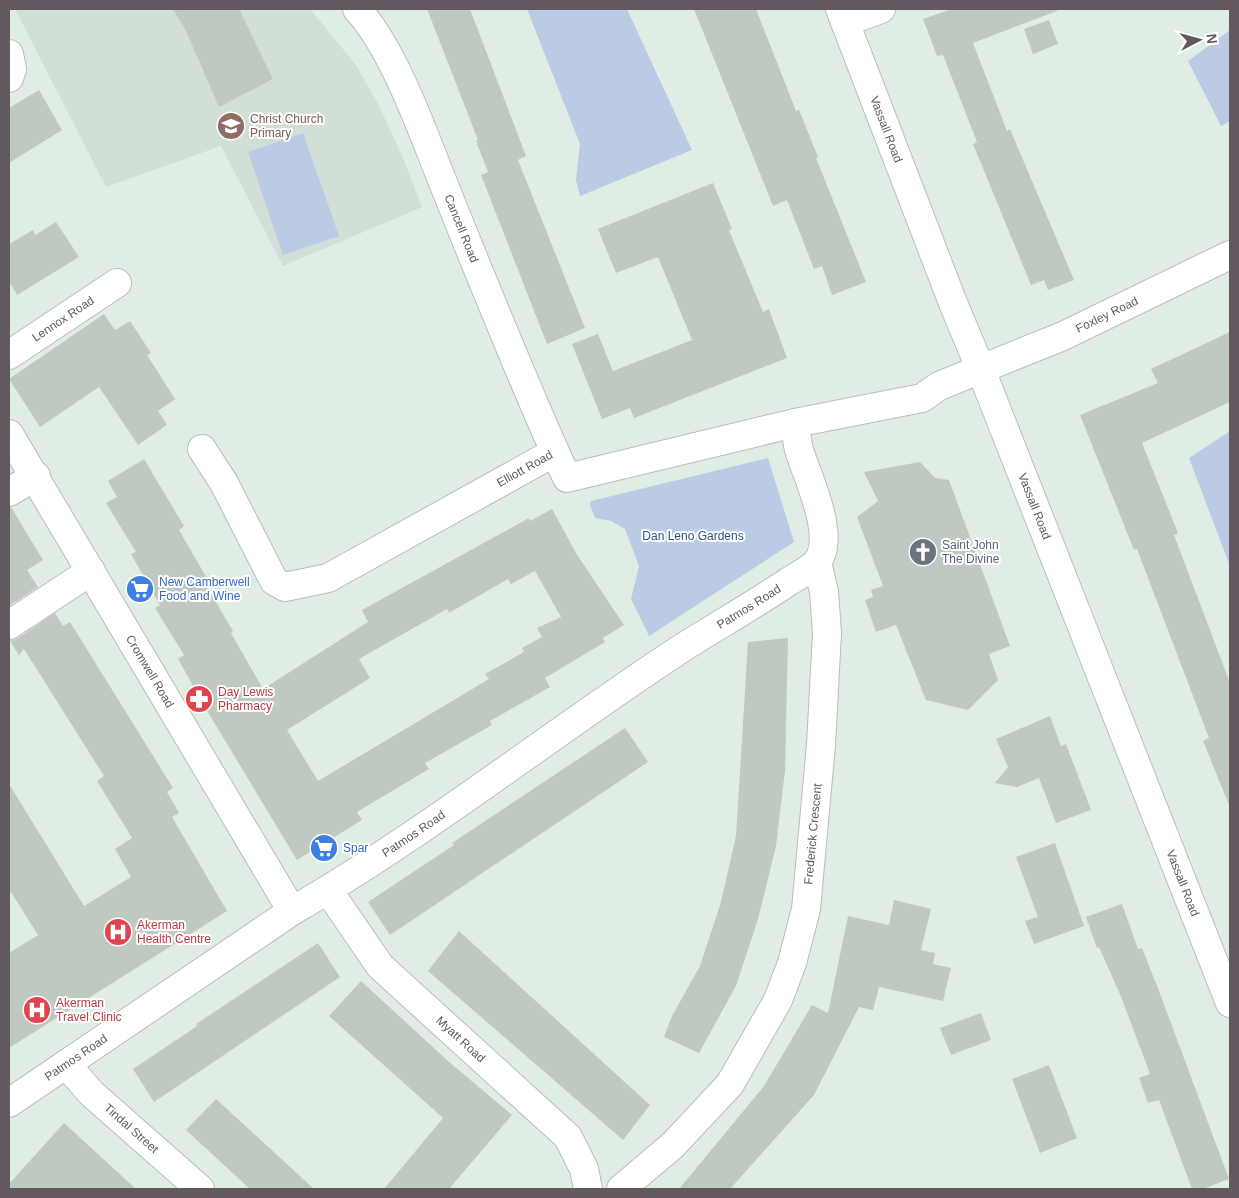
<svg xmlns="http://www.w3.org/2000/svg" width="1239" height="1198" font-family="Arial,sans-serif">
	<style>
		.education { fill: #d1dfd6 }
		.green { fill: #bbcbe6 }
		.building { fill: #bfc9c2; fill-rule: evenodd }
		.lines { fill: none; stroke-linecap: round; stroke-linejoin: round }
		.street-casing { stroke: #c0b8be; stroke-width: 30 }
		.secondary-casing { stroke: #c3b9c0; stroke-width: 30 }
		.street { stroke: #fff; stroke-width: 28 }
		.secondary { stroke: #fff; stroke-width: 28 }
		.labels { text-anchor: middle; stroke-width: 4; stroke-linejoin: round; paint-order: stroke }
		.education-label { font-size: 12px; fill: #785e54; stroke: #fff; text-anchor: start }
		.street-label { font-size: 12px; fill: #625960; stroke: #fff }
		.park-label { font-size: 12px; fill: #324e88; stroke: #fff }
		.worship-label { font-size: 12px; fill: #5b616d; stroke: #fff; text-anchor: start }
		.shop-label { font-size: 12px; fill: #366cbe; stroke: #fff; text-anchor: start }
		.health-label { font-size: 12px; fill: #be3a42; stroke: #fff; text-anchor: start }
	</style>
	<rect width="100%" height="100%" fill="#e0ede5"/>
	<polygon class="education" points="15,9 310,9 356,65 379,106 403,158 422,207 283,266 221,146 106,187"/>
	<g class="green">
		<polygon points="527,9 627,9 692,150 580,196 576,180 580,144"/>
		<polygon points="1230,30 1230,121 1221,126 1188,61"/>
		<polygon points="303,133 339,236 283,255 248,152"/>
		<polygon points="1230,431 1230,566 1189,458"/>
		<polygon points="768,458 794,542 649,636 631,599 639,566 625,529 611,521 595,518 590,505 591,501"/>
	</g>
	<g class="building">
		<polygon points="173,9 239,9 273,79 219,107 186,31"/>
		<polygon points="427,9 470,9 526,156 518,160 585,328 547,344 481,175 488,172 476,141 478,140"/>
		<polygon points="694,9 756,9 796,111 799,110 818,157 816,158 866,282 832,295 822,266 814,269 787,200 773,206"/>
		<polygon points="952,9 1057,9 1057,11 973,43 1007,131 1010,129 1074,280 1048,290 1044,280 1031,285 973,144 977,142 943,55 937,56 923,19"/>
		<polygon points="1049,20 1058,44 1033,54 1024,29"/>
		<polygon points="39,90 62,130 9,163 9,108"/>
		<polygon points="713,183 732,229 729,230 763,312 769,309 787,358 634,418 630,408 602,419 572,344 598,334 613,371 692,340 658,257 616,273 598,229"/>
		<polygon points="56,222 79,257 17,295 9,281 9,244 33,230 35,235"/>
		<polygon points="104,314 115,330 130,321 151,353 147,355 175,399 158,411 167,425 138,445 99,387 40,427 9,379"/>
		<polygon points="1230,332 1230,402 1142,443 1178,533 1174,535 1230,683 1229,805 1203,741 1209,738 1137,549 1134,550 1080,415 1158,383 1151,369"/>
		<path d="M144,459L184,526L179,530L208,580L204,582L233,631L231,633L263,689L368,622L362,610L529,518L530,521L552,509L576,553L624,625L603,638L605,642L545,678L550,687L490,721L492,725L425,763L429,769L357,812L362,820L297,860L209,714L178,659L184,655L155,608L160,605L131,554L136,552L106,503L117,497L108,481ZM535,571L561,617L537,628L542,637L522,648L524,652L485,674L489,679L318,781L287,730L370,678L359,659L447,609L449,613L508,579L511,584Z"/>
		<polygon points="920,462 935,478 949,480 1010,646 989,654 998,680 968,710 926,700 896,625 876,632 865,600 873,597 871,590 883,586 857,517 878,501 864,472"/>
		<polygon points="11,507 43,560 27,570 38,587 9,606 9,508"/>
		<polygon points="55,613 63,626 70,622 173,788 167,792 179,813 172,817 227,911 9,1048 9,953 38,935 9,889 9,784 84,906 131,877 115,849 132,838 97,781 104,776 24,649 19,655 10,641 18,638"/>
		<polygon points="788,638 785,771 776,846 758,919 736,986 699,1053 664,1037 672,1016 700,966 721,902 736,836 748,642"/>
		<polygon points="1050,716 1061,746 1066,744 1091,810 1056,823 1039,778 1017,787 995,783 1008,767 996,739"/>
		<polygon points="625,728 648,762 390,935 368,902 454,845 452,843"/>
		<polygon points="1055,843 1084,926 1034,944 1025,921 1038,917 1016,857"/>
		<polygon points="894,900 931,909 921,950 935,953 933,964 951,968 943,1001 879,987 873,1010 859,1007 814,1095 730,1189 679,1189 764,1086 812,1005 828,1013 848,916 889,925"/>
		<polygon points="1122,904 1138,949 1142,948 1159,991 1229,1179 1203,1189 1192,1189 1159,1100 1148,1103 1139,1078 1150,1074 1122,999 1099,947 1097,948 1086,917"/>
		<polygon points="459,931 650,1105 623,1140 428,971"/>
		<polygon points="318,943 340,977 154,1102 133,1069 197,1026 196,1024"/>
		<polygon points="361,981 448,1061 512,1115 449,1189 384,1189 443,1118 329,1016"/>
		<polygon points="981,1013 991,1040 951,1055 940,1028"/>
		<polygon points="1049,1065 1077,1138 1040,1153 1012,1079"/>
		<polygon points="216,1099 252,1132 314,1189 250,1189 186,1130"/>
		<polygon points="64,1123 136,1189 9,1189 9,1184"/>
	</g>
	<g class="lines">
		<defs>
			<g id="street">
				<path id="s1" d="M357,9C394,49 423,133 444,185C480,275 516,364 555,452"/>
				<polyline points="845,22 881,9"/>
				<polyline points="9,54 12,69 9,78"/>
				<path id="s2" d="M9,355L117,283"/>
				<path id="s3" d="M9,434L292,911"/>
				<path id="s4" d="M202,449L224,483L274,581L285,587L328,578L555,452L567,478L795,423"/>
				<polyline points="9,492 36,476"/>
				<polyline points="9,625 91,571"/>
				<path id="s5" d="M328,890L380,966L568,1137L584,1169L588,1189"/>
				<path id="s6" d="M66,1064L91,1093L200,1189"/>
				<path id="s7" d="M621,1189L673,1145L730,1084L778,1000L792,963L806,909L821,745L827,633L824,592L817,562"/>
			</g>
			<g id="secondary">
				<path id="s8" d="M840,9L953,303L981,370L1230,1003"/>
				<path id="s9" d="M9,1103L292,911C426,833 547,737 676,652C713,628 751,607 788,582C797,576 810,570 817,562C837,537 807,476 799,450C797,441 796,432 795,423L922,398L939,386L1063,336L1230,255"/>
			</g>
		</defs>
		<use href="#street" class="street-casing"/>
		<use href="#secondary" class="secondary-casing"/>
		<use href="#street" class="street"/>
		<use href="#secondary" class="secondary"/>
	</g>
	<defs>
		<symbol id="school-disc" viewBox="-11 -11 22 22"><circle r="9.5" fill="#8d6e63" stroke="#fff"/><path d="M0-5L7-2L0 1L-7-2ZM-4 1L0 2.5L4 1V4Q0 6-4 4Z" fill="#fff"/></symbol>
		<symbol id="church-disc" viewBox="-11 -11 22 22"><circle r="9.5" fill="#6b7280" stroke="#fff"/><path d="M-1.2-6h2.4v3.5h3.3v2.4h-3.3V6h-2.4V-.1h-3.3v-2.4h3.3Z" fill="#fff"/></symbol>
		<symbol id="supermarket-disc" viewBox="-11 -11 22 22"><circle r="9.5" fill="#3f7fe0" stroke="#fff"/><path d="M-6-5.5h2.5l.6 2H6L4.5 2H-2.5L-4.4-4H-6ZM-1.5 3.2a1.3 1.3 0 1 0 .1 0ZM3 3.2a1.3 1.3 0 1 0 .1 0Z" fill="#fff"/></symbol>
		<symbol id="pharmacy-disc" viewBox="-11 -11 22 22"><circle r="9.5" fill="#e0444e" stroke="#fff"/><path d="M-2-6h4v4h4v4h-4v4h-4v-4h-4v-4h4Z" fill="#fff"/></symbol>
		<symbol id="hospital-disc" viewBox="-11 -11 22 22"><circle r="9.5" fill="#e0444e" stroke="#fff"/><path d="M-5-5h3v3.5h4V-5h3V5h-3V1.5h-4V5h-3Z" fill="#fff"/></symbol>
	</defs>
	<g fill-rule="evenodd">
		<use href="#school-disc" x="215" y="110" width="32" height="32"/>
		<use href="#church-disc" x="907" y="536" width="32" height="32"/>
		<use href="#supermarket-disc" x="124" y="573" width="32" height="32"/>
		<use href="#pharmacy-disc" x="183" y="683" width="32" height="32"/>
		<use href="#supermarket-disc" x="308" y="832" width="32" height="32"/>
		<use href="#hospital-disc" x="102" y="916" width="32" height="32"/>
		<use href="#hospital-disc" x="21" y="994" width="32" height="32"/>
	</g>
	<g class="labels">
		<g class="education-label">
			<text x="250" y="123">Christ Church<tspan x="250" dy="14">Primary</tspan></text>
		</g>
		<g class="street-label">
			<text dy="4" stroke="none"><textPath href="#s8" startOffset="129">Vassall Road</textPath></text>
			<text dy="4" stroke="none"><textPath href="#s1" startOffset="244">Cancell Road</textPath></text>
			<text dy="4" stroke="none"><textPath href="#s9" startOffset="1450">Foxley Road</textPath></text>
			<text dy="4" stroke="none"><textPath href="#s2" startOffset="65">Lennox Road</textPath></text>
			<text dy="4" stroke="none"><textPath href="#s4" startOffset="432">Elliott Road</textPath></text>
			<text dy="4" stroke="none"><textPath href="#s8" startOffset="534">Vassall Road</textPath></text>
			<text dy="4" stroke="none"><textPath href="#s9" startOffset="891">Patmos Road</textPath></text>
			<text dy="4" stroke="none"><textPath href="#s3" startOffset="276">Cromwell Road</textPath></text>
			<text dy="4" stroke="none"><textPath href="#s9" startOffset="486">Patmos Road</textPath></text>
			<text dy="4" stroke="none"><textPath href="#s7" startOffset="419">Frederick Crescent</textPath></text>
			<text dy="4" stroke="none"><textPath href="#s8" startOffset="939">Vassall Road</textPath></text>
			<text dy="4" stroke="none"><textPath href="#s5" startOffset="201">Myatt Road</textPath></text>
			<text dy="4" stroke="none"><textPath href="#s9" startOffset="81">Patmos Road</textPath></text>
			<text dy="4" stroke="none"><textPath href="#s6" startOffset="92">Tindal Street</textPath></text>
		</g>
		<g class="park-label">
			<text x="693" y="540">Dan Leno Gardens</text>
		</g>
		<g class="worship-label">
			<text x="942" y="549">Saint John<tspan x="942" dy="14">The Divine</tspan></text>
		</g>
		<g class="shop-label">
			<text x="159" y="586">New Camberwell<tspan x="159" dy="14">Food and Wine</tspan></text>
			<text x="343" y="852">Spar</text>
		</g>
		<g class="health-label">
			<text x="218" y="696">Day Lewis<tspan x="218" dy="14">Pharmacy</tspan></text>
			<text x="137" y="929">Akerman<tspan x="137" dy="14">Health Centre</tspan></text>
			<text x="56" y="1007">Akerman<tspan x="56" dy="14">Travel Clinic</tspan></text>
		</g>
	</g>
	<rect width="1239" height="1198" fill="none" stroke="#625960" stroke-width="20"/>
	<g transform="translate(1199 40) rotate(84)" stroke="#ffffff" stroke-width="4" paint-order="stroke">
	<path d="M0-4L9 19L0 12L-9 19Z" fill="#625960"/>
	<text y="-8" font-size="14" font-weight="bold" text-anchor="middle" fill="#625960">N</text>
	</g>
</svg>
